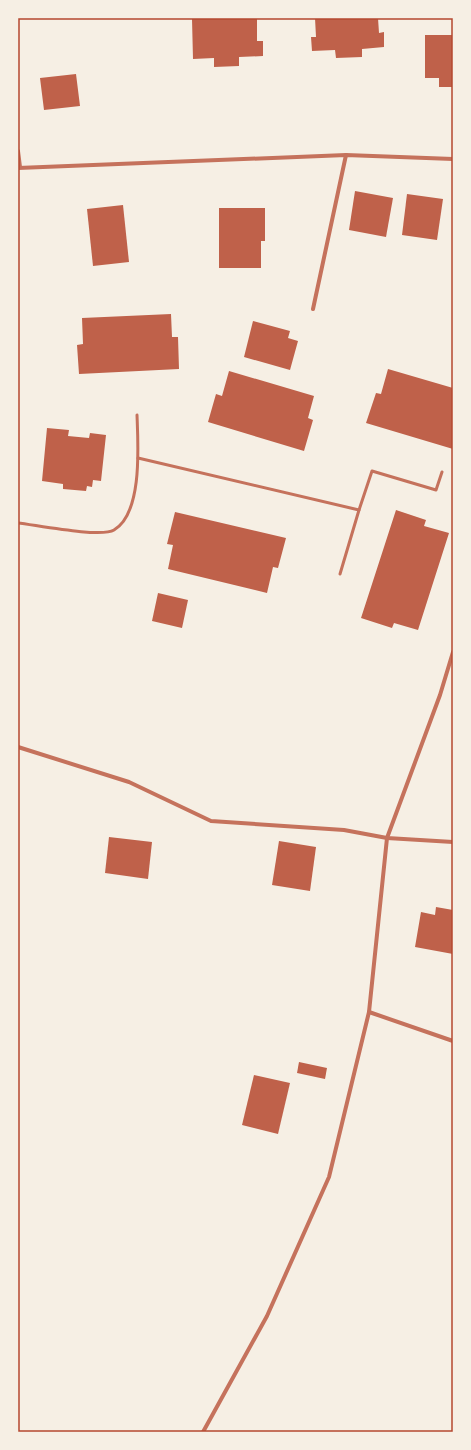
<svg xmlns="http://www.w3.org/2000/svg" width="471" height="1450" font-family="'DM Sans',sans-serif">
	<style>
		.building { fill: #bf614a }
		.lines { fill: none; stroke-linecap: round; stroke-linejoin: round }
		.service { stroke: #c5725c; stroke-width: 3 }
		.minor { stroke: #c5725c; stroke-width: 4 }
		.neatline { fill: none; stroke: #b5482f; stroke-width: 1.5 }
	</style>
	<rect width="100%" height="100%" fill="#f6efe4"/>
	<g class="building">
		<polygon points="257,18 257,41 263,41 263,56 239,57 239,66 214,67 214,58 193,59 192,19"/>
		<polygon points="315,18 378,18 379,33 384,32 384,47 362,49 362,57 336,58 335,50 312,51 311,37 316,37"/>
		<polygon points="425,35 453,35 453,87 439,87 439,78 425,78"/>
		<polygon points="76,74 80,106 44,110 40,78"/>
		<polygon points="355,191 393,198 386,237 349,230"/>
		<polygon points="407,194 443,199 437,240 402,235"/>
		<polygon points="123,205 129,262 93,266 87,209"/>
		<polygon points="219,208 265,208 265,241 261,241 261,268 219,268"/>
		<polygon points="171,314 172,337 178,337 179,369 79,374 77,345 83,344 82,318"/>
		<polygon points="253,321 290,331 288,338 298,341 290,370 244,357"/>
		<polygon points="388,369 453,388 453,449 366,423 376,393 381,394"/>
		<polygon points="229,371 314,396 308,418 313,420 304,451 208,422 216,394 222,396"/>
		<polygon points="47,428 69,430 68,436 89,438 90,433 106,435 101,481 93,480 92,487 87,486 86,491 63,489 63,484 42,481"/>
		<polygon points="396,510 426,520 424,526 449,533 418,630 394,623 392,628 361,618"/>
		<polygon points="175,512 286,538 278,568 273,567 267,593 168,569 173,545 167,544"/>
		<polygon points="158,593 188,600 182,628 152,621"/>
		<polygon points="109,837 152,842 148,879 105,873"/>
		<polygon points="279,841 316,847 310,891 272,885"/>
		<polygon points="436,907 453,910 453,954 415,947 421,912 435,915"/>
		<polygon points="299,1062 327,1068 325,1079 297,1073"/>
		<polygon points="254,1075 290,1083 278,1134 242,1125"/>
	</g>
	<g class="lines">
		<g class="service">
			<polyline points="138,458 359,510 372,471 436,490 442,472"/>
			<path d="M18,523C36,525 101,538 114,530C143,513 138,444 137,415"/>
			<polyline points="340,574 359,510"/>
		</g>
		<g class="minor">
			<polyline points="18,151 20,167"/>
			<polyline points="18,168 346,155 453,159"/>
			<polyline points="313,309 346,155"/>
			<polyline points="18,747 129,782 211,821 344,830 387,838 453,842"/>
			<polyline points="369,1012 453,1041"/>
			<polyline points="203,1432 267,1316 329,1177 369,1012 387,838 440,695 453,652"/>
		</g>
	</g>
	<rect width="471" height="1450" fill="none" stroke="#f6efe4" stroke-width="38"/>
	<rect x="19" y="19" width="433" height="1412" class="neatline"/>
</svg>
